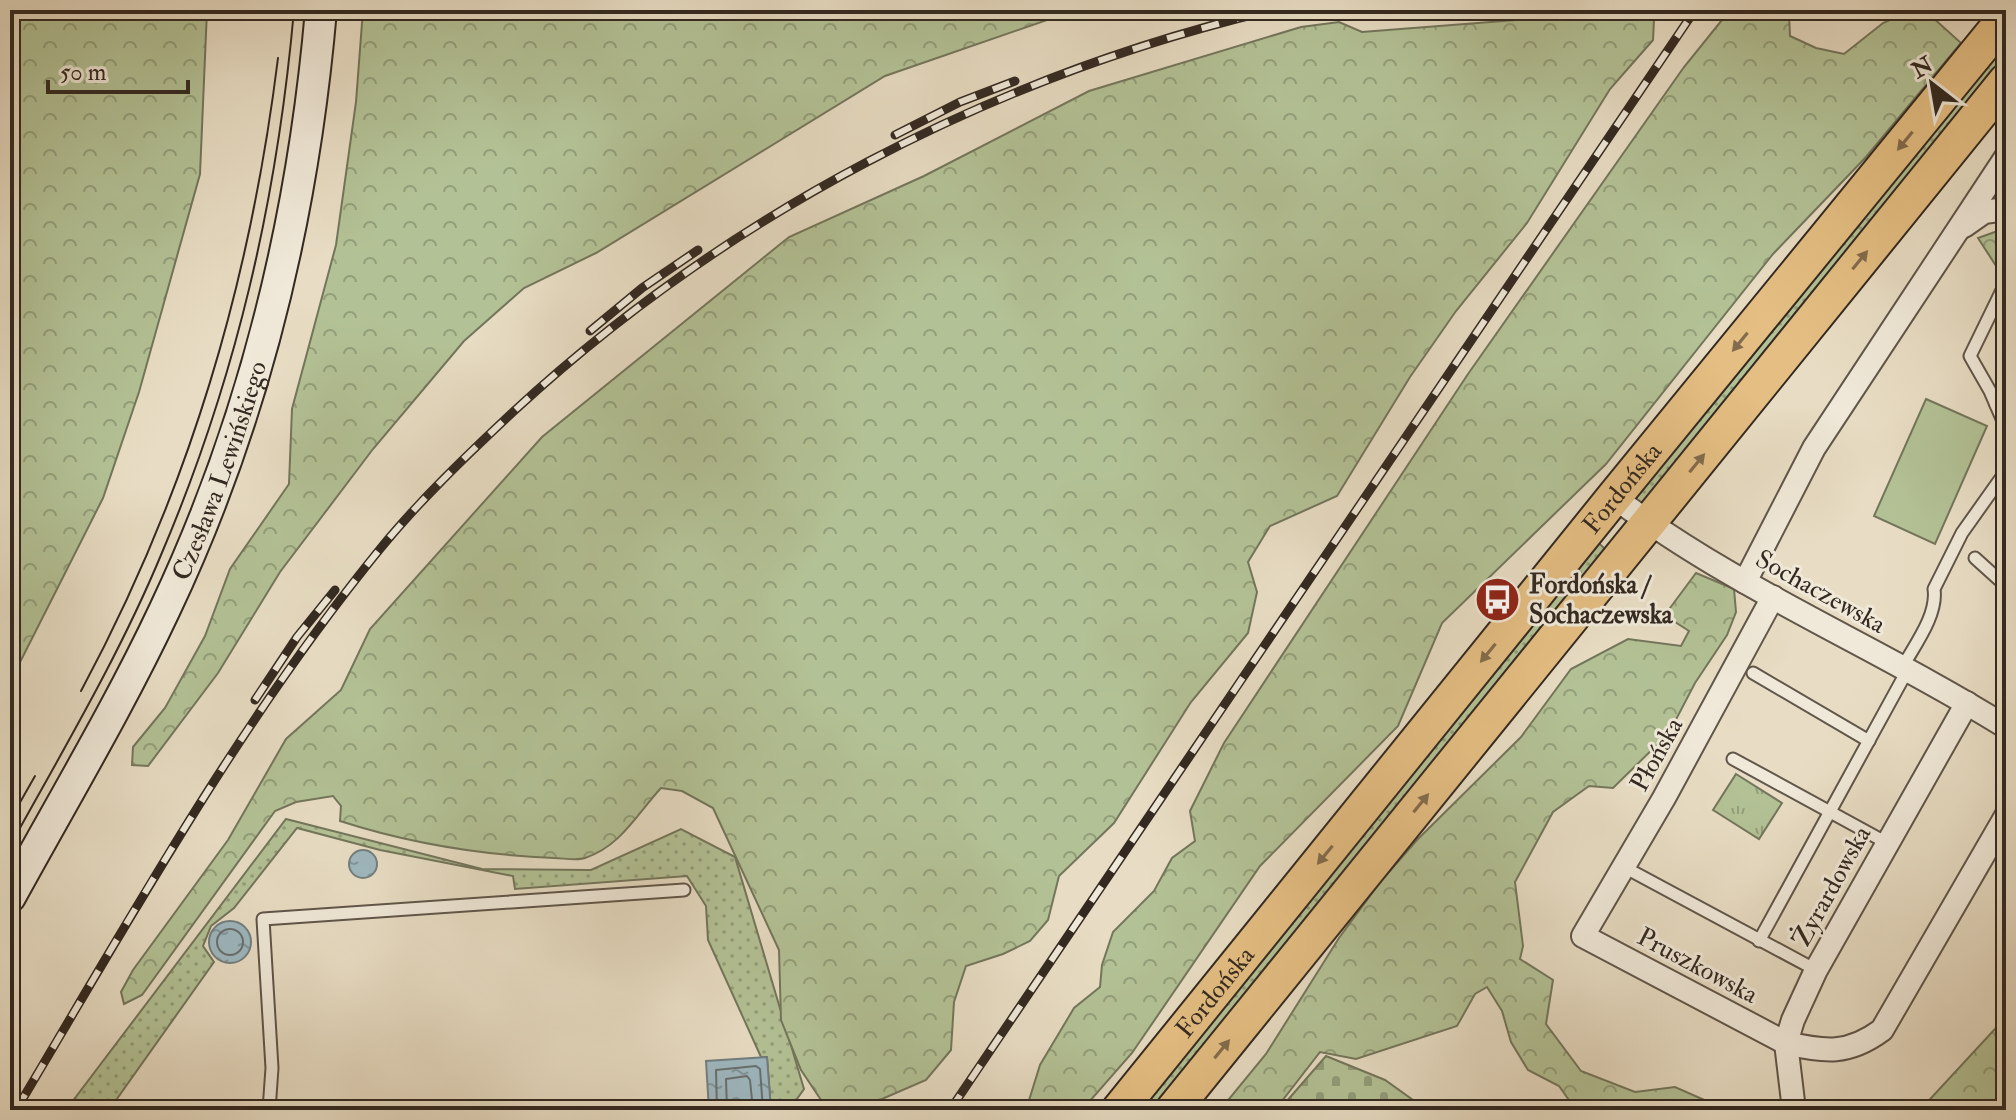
<svg xmlns="http://www.w3.org/2000/svg" width="2016" height="1120" font-family="'IM FELL Double Pica',serif">
	<style>
		.grass { fill: url(#grass-dots); stroke: #73765c; stroke-width: 2 }
		.forest { fill: url(#forest-crowns); stroke: #73765c; stroke-width: 2 }
		.cemetery { fill: url(#cemetery-stones); stroke: #73765c; stroke-width: 2 }
		.park { fill: url(#park-tufts); stroke: #73765c; stroke-width: 2 }
		.pitch { fill: #b3c296; stroke: #73765c; stroke-width: 2 }
		.water { fill: url(#water-ripples); stroke: #737f80; stroke-width: 2 }
		.lines { fill: none; stroke-linecap: round; stroke-linejoin: round }
		.shore { stroke: #687070; stroke-width: 2 }
		.lane-casing { stroke: #60564a; stroke-width: 15 }
		.street-casing { stroke: #60564a; stroke-width: 26 }
		.secondary-casing { stroke: #332921; stroke-width: 34 }
		.primary-casing { stroke: #332921; stroke-width: 38 }
		.lane { stroke: #f0e9d9; stroke-width: 11 }
		.street { stroke: #f0e9d9; stroke-width: 22 }
		.secondary { stroke: #f0e9d9; stroke-width: 30 }
		.primary { stroke: #e4be82; stroke-width: 34 }
		.tram { stroke: #332921; stroke-width: 2 }
		.rail-casing { stroke: #332921; stroke-width: 9 }
		.rail { stroke: #f0e9d9; stroke-width: 6; stroke-dasharray: 18; stroke-linecap: butt }
		.oneway { fill: #836c4d }
		.labels { text-anchor: middle; stroke-width: 6; stroke-linejoin: round; paint-order: stroke }
		.street-label { font-size: 26px; fill: #332921; stroke: #f0e9d9 }
		.poi-label { font-size: 26px; font-weight: bold; fill: #332921; stroke: #f0e9d9; text-anchor: start }
	</style>
	<defs>
		<pattern id="grass-dots" width="8" height="8" patternUnits="userSpaceOnUse" patternTransform="scale(2)"><rect width="8" height="8" fill="#b3c296"/><path d="M2 2h.1M6 6h.1" fill="none" stroke="#929e7a" stroke-width="1.8" stroke-linecap="round"/></pattern>
		<pattern id="forest-crowns" width="20" height="18" patternUnits="userSpaceOnUse" patternTransform="scale(2)"><rect width="20" height="18" fill="#b3c296"/><path d="M2 6a3 3 0 1 1 6 0M12 15a3 3 0 1 1 6 0" fill="none" stroke="#929e7a"/></pattern>
		<pattern id="cemetery-stones" width="16" height="16" patternUnits="userSpaceOnUse" patternTransform="scale(2)"><rect width="16" height="16" fill="#b3c296"/><path d="M2 7V4a2 2 0 0 1 4 0v3zM10 15v-3a2 2 0 0 1 4 0v3z" fill="#929e7a"/></pattern>
		<pattern id="park-tufts" width="24" height="20" patternUnits="userSpaceOnUse" patternTransform="scale(2)"><rect width="24" height="20" fill="#b3c296"/><path d="M3 7l-1-3M5 7V3M7 7l1-3M15 17l-1-3M17 17v-4M19 17l1-3" fill="none" stroke="#929e7a"/></pattern>
		<pattern id="water-ripples" width="26" height="14" patternUnits="userSpaceOnUse" patternTransform="scale(2)"><rect width="26" height="14" fill="#9eb8c0"/><path d="M2 4q2-2 4 0t4 0M15 11q2-2 4 0t4 0" fill="none" stroke="#81969c"/></pattern>
	</defs>
	<rect width="100%" height="100%" fill="#e8ddc4"/>
	<filter id="stains"><feTurbulence type="fractalNoise" baseFrequency=".0025" numOctaves="4"/><feColorMatrix values="0 0 0 0 .2 0 0 0 0 .09 0 0 0 0 .02 0 0 0 .5 -.17"/></filter>
	<radialGradient id="worn" r=".72"><stop offset=".6" stop-color="#630" stop-opacity="0"/><stop offset="1" stop-color="#630" stop-opacity=".3"/></radialGradient>
	<g class="grass">
		<polygon points="1999,41 2006,45 2006,62 1650,506 1634,501 1635,493"/>
		<polygon points="1595,540 1610,553 1158,1110 1132,1110"/>
		<polygon points="286,819 482,869 591,870 681,829 735,857 804,1089 789,1110 771,1110 767,1057 761,1057 708,940 706,906 687,876 515,889 513,876 380,850 297,828 234,908 211,926 203,946 214,962 109,1110 66,1110"/>
	</g>
	<g class="forest">
		<polygon points="10,10 207,10 200,174 139,392 103,498 10,682"/>
		<polygon points="363,10 1076,10 885,76 596,253 524,288 464,341 373,449 280,572 218,673 148,766 132,765 133,747 165,708 205,636 230,569 289,484 292,409 336,245 356,102"/>
		<polygon points="1747,10 1789,13 1790,36 1816,48 1844,54 1883,23 1903,14 1931,16 1961,43 1866,157 1773,254 1606,464 1442,623 1398,726 1260,866 1132,1053 1082,1110 1026,1110 1040,1065 1074,1008 1100,987 1102,965 1113,932 1154,891 1172,858 1195,841 1190,811 1224,743 1468,374 1684,67 1726,15"/>
		<path d="M1543,18L1654,20L1653,40L1610,89L1527,223L1456,311L1410,377L1337,496L1270,526L1248,562L1257,592L1248,633L1191,702L1114,823L1059,876L1048,920L1030,941L1003,954L966,966L954,1002L951,1050L926,1080L882,1099L847,1108L821,1100L801,1070L781,1020L779,950L713,808L682,791L661,788C637,814 621,846 585,858C576,861 563,858 554,858C483,855 408,843 340,821L341,806L333,796L296,802L275,811L142,995L124,1004L121,992L133,970L228,840L286,739L341,690L370,629L542,437L789,237L924,176L1089,91L1301,27L1339,22L1362,32Z"/>
		<polygon points="2006,228 2006,273 1998,269 1978,238"/>
		<polygon points="1696,573 1734,589 1736,612 1727,635 1695,683 1669,733 1613,788 1589,786 1553,812 1515,882 1523,946 1520,959 1553,980 1546,1024 1581,1071 1635,1092 1675,1087 1727,1110 1576,1110 1559,1086 1528,1070 1511,1042 1502,1011 1487,987 1475,994 1457,1026 1356,1059 1320,1052 1275,1110 1220,1110 1266,1054 1339,938 1381,881 1417,840 1521,737 1571,669 1628,639 1681,646 1689,631 1669,618 1670,608"/>
		<polygon points="2006,1017 2006,1103 1972,1110 1920,1110"/>
	</g>
	<polygon class="cemetery" points="1326,1056 1385,1080 1427,1110 1279,1110"/>
	<polygon class="park" points="1736,774 1782,803 1759,839 1713,810"/>
	<polygon class="pitch" points="1926,399 1987,426 1935,544 1874,516"/>
	<g class="water">
		<circle cx="363" cy="864" r="14"/>
		<circle cx="230" cy="942" r="21"/>
		<polygon points="767,1057 771,1110 709,1110 706,1061"/>
	</g>
	<g class="lines">
		<g class="shore">
			<circle cx="230" cy="942" r="13"/>
			<polyline points="717,1110 716,1070 756,1066 760,1069 763,1110"/>
			<polyline points="727,1110 726,1079 747,1076 750,1080 753,1110"/>
		</g>
		<defs>
			<g id="lane">
				<polyline points="2006,282 1970,356 1990,391 2006,428"/>
				<polyline points="1996,405 2006,386"/>
				<polyline points="1975,558 2006,586"/>
				<path d="M1902,668C1914,646 1938,615 1934,589L1962,533L2006,471"/>
				<polyline points="1753,673 1869,741"/>
				<polyline points="1733,759 1887,843"/>
				<polyline points="1624,867 1816,970"/>
				<polyline points="1759,941 1907,671"/>
				<polyline points="269,1110 272,1068 263,919 684,890"/>
			</g>
			<g id="street">
				<polyline points="1964,226 1984,212 2006,209"/>
				<path d="M1614,497C1735,589 1878,647 2006,727"/>
				<polyline points="1745,582 1814,448 2006,157"/>
				<path d="M1773,597L1664,798L1583,936L1786,1043C1825,1052 1848,1055 1882,1030L2006,816"/>
				<polyline points="1794,1110 1786,1043 1793,1020 1816,970 1967,703"/>
			</g>
			<g id="secondary">
				<path id="s1" d="M10,897C62,802 119,707 165,609C255,419 303,219 321,10"/>
			</g>
			<g id="primary">
				<path id="s2" d="M1119,1110L1614,497L2006,17"/>
				<polyline points="1173,1110 2006,81"/>
			</g>
		</defs>
		<use href="#lane" class="lane-casing"/>
		<use href="#street" class="street-casing"/>
		<use href="#secondary" class="secondary-casing"/>
		<use href="#primary" class="primary-casing"/>
		<use href="#lane" class="lane"/>
		<use href="#street" class="street"/>
		<use href="#secondary" class="secondary"/>
		<use href="#primary" class="primary"/>
		<g class="tram">
			<path d="M81,691C189,490 250,284 278,58"/>
			<polyline points="10,820 35,776"/>
			<path d="M10,846C63,750 119,656 161,555C236,379 277,201 294,10"/>
		</g>
		<defs>
			<g id="rail">
				<polyline points="895,135 960,102 1015,81"/>
				<polyline points="590,331 642,288 698,250"/>
				<polyline points="255,700 297,637 335,590"/>
				<path d="M16,1110C130,919 239,722 380,549C420,500 467,455 513,412C726,215 990,77 1272,10"/>
				<polyline points="950,1110 1695,10"/>
			</g>
		</defs>
		<use href="#rail" class="rail-casing"/>
		<use href="#rail" class="rail"/>
	</g>
	<defs><path id="oneway-solid" d="M-6-.8H1V-3.2L6.5 0L1 3.2V.8H-6Z" transform="scale(2)"/></defs>
	<g class="oneway">
		<use href="#oneway-solid" transform="translate(1905 141) rotate(129)"/>
		<use href="#oneway-solid" transform="translate(1860 260) rotate(-51)"/>
		<use href="#oneway-solid" transform="translate(1740 342) rotate(129)"/>
		<use href="#oneway-solid" transform="translate(1697 463) rotate(-51)"/>
		<use href="#oneway-solid" transform="translate(1488 653) rotate(129)"/>
		<use href="#oneway-solid" transform="translate(1421 803) rotate(-51)"/>
		<use href="#oneway-solid" transform="translate(1325 855) rotate(129)"/>
		<use href="#oneway-solid" transform="translate(1222 1049) rotate(-51)"/>
	</g>
	<defs>
		<symbol id="bus-disc" viewBox="-11 -11 22 22"><circle r="9.5" fill="#8f2418" stroke="#f0e9d9"/><path d="M-5-6H5V4H4V6H2V4H-2V6H-4V4H-5ZM-3.5-4V0h7V-4ZM-3.5 1.2v1.5H-2V1.2ZM2 1.2v1.5H3.5V1.2Z" fill="#fff"/></symbol>
	</defs>
	<g fill-rule="evenodd">
		<use href="#bus-disc" x="1472" y="574" width="51" height="51"/>
	</g>
	<g class="labels">
		<g class="street-label">
			<text dy="9" stroke="none"><textPath href="#s1" startOffset="476">Czesława Lewińskiego</textPath></text>
			<text dy="9" stroke="none"><textPath href="#s2" startOffset="800">Fordońska</textPath></text>
			<text transform="translate(1821 591) rotate(29)" y="9">Sochaczewska</text>
			<text transform="translate(1656 754) rotate(-61)" y="9">Płońska</text>
			<text transform="translate(1831 886) rotate(-61)" y="9">Żyrardowska</text>
			<text transform="translate(1698 965) rotate(28)" y="9">Pruszkowska</text>
			<text dy="9" stroke="none"><textPath href="#s2" startOffset="152">Fordońska</textPath></text>
		</g>
		<g class="poi-label">
			<text x="1529" y="593">Fordońska /<tspan x="1529" dy="30">Sochaczewska</tspan></text>
		</g>
	</g>
	<rect width="2016" height="1120" fill="none" stroke="#e8ddc4" stroke-width="40"/>
	<rect x="12" y="12" width="1992" height="1096" fill="none" stroke="#332921" stroke-width="4"/>
	<rect x="20" y="20" width="1976" height="1080" fill="none" stroke="#332921" stroke-width="2"/>
	<g transform="translate(1932 84) rotate(329)" stroke="#f0e9d9" stroke-width="6" paint-order="stroke">
	<path d="M0-6L14 30L0 20L-14 30Z" fill="#332921"/>
	<text y="-12" font-size="22" font-weight="bold" text-anchor="middle" fill="#332921">N</text>
	</g>
	<path d="M48 80v12h140v-12" fill="none" stroke="#332921" stroke-width="4"/>
	<text x="60" y="80" font-size="24" fill="#332921" stroke="#f0e9d9" stroke-width="6" paint-order="stroke">50 m</text>
	<rect width="100%" height="100%" filter="url(#stains)"/>
	<rect width="100%" height="100%" fill="url(#worn)"/>
</svg>
